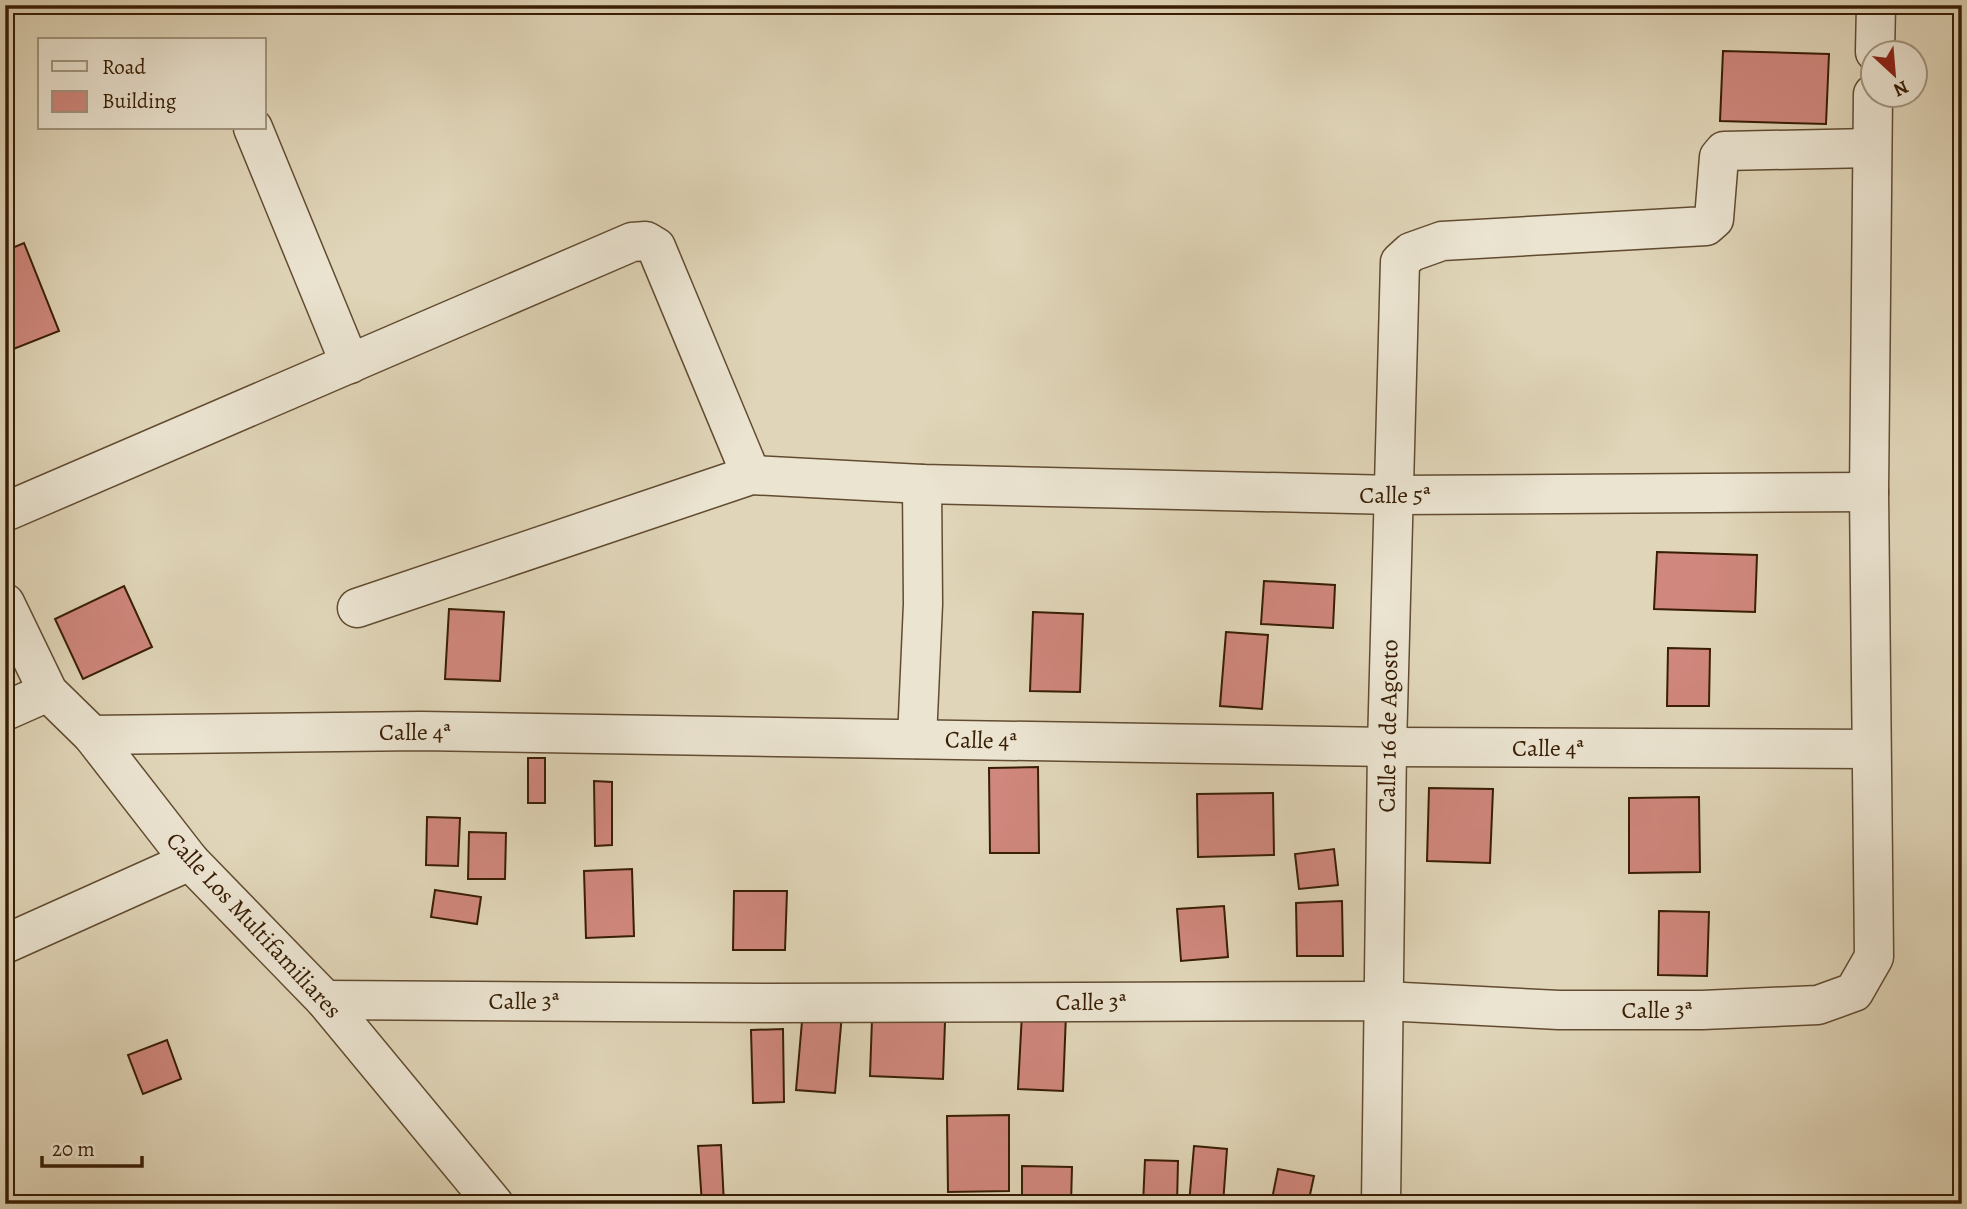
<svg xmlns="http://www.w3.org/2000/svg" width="1967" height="1209" font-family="Alegreya,serif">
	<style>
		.building { fill: #d0877d; stroke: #381e04; stroke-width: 2 }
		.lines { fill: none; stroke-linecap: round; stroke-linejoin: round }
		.minor-casing { stroke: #624c31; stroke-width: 41 }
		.minor { stroke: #ebe4d1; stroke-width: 38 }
		.labels { text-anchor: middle; stroke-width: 7; stroke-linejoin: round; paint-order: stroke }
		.street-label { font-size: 24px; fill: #381e04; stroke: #ebe4d1 }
	</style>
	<rect width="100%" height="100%" fill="#e0d5b8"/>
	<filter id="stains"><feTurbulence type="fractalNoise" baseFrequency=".00286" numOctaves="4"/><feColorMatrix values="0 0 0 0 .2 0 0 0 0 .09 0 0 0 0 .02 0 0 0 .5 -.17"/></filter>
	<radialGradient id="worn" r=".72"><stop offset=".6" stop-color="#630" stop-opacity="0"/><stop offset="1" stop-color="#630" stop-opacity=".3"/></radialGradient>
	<g class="building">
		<polygon points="1723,51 1829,54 1826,124 1720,121"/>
		<polygon points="24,243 59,331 11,350 5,335 5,251"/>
		<polygon points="1657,552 1757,555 1755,612 1654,609"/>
		<polygon points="1264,581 1335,585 1333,628 1261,624"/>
		<polygon points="124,586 152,647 83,679 55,619"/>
		<polygon points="449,609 504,612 500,681 445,679"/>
		<polygon points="1033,612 1083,614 1080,692 1030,691"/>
		<polygon points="1226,632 1268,635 1262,709 1220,706"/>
		<polygon points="1668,648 1710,649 1709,706 1667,706"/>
		<rect x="528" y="758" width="17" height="45"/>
		<polygon points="1038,767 1039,853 990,853 989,768"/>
		<polygon points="594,781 612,782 612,845 595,846"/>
		<polygon points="1429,788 1493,789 1490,863 1427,861"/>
		<polygon points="1273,793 1274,855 1198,857 1197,794"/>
		<polygon points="1699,797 1700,872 1629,873 1629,798"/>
		<polygon points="427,817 460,818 458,866 426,865"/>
		<polygon points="469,832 506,833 505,879 468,879"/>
		<polygon points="1334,849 1338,885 1299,889 1295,854"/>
		<polygon points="632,869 634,936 586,938 584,871"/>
		<polygon points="435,890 481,897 477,924 431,917"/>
		<polygon points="734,891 787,891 785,950 733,950"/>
		<polygon points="1342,901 1343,956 1297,956 1296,903"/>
		<polygon points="1224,906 1228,957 1181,961 1177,909"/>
		<polygon points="1659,911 1709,912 1707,976 1658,975"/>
		<polygon points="803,1010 842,1014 835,1093 796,1090"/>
		<polygon points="1022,1013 1066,1014 1063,1091 1018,1089"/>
		<polygon points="872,1019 945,1022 943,1079 870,1076"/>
		<polygon points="783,1029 784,1102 753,1103 751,1030"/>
		<polygon points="167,1040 181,1079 143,1094 128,1055"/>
		<polygon points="1009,1115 1009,1191 948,1192 947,1116"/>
		<polygon points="721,1145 724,1204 702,1204 698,1146"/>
		<polygon points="1194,1146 1227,1149 1223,1204 1189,1204"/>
		<polygon points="1145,1160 1178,1161 1177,1204 1143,1204"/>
		<polygon points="1022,1166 1072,1167 1071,1204 1022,1204"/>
		<polygon points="1278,1169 1314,1176 1308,1204 1271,1204"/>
	</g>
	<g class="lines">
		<defs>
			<g id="minor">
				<polyline points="1875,52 1876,5"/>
				<polyline points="253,128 350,364"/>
				<polyline points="5,512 632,242 646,241 656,247 751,475"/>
				<polyline points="5,603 48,692 92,735 190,861 325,1000 494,1204"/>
				<polyline points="357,608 751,475 922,484 1394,495 1869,492"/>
				<polyline points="5,711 48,692"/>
				<polyline points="92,735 421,731 1387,747 1871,749"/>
				<polyline points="917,739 923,604 922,484"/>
				<polyline points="5,944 190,861"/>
				<polyline points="325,1000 771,1003 1384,1001 1559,1010 1702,1010 1818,1005 1854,992 1874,957 1869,492 1873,94"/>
				<polyline points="1381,1204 1387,747 1400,262 1411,252 1442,241 1706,226 1714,219 1719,157 1724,151 1871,148"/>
			</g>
		</defs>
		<use href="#minor" class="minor-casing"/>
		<use href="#minor" class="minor"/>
	</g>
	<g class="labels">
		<g class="street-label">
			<text x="1395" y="503">Calle 5ª</text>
			<text transform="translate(1388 726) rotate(-89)" y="8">Calle 16 de Agosto</text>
			<text x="415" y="740">Calle 4ª</text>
			<text transform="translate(981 740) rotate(1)" y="8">Calle 4ª</text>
			<text x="1548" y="756">Calle 4ª</text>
			<text transform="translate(254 925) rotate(47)" y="8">Calle Los Multifamiliares</text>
			<text x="524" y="1009">Calle 3ª</text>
			<text x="1091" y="1010">Calle 3ª</text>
			<text x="1657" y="1018">Calle 3ª</text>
		</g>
	</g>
	<rect width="1967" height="1209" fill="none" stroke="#e0d5b8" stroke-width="28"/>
	<rect x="7" y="7" width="1953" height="1195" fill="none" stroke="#381e04" stroke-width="3.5"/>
	<rect x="14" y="14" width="1939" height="1181" fill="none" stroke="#381e04" stroke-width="2"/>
	<rect x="38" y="38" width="228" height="91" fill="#ebe4d1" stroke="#a3957f" stroke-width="2"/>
	<rect x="52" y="61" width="35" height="10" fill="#ebe4d1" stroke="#a3957f" stroke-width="2"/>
	<text x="102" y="74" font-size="21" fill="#381e04">Road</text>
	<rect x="52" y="91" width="35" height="21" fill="#d0877d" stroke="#a3957f" stroke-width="2"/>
	<text x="102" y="108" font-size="21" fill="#381e04">Building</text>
	<g transform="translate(1894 74) rotate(154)"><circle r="33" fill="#ebe4d1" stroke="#a3957f" stroke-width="2"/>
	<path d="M0-5L12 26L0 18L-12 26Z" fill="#8f2418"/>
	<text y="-10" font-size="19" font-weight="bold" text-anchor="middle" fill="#381e04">N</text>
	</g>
	<path d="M42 1156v10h100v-10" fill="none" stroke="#381e04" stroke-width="3.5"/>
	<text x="52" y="1156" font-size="21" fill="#381e04" stroke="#ebe4d1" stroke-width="5" paint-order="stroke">20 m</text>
	<rect width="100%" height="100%" filter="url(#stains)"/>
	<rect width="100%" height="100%" fill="url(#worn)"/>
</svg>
